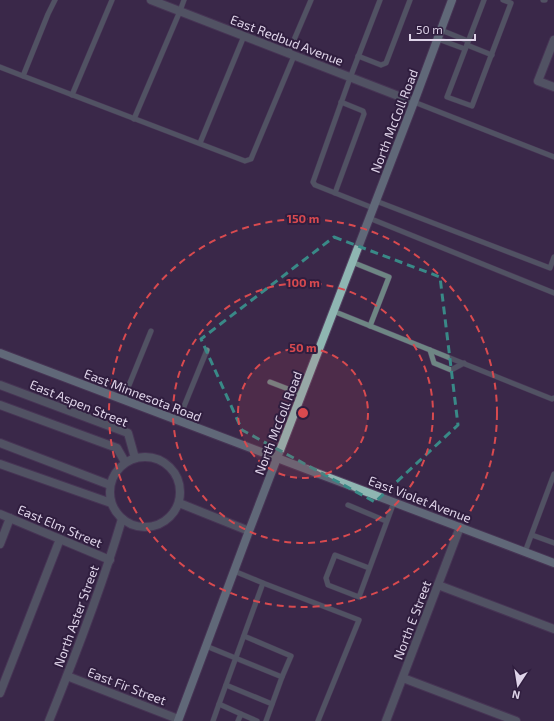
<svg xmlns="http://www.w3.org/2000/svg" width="554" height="721" font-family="'Exo 2',sans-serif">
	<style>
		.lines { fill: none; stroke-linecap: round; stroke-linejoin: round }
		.lane-casing { stroke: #554463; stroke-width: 6 }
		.street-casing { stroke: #554463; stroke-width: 10 }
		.secondary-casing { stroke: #554463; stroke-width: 10 }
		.lane { stroke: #6e8684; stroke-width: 5 }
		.street { stroke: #6e8684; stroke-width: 8 }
		.secondary { stroke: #8fb6b2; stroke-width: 8 }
		.marked { fill: none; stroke: #398987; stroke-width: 3; stroke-dasharray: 8 5; stroke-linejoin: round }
		.ring { fill: none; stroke: #d84a4f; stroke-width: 2; stroke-dasharray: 7 5 }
		.labels { text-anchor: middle; stroke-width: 4; stroke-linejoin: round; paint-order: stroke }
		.street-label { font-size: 13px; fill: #dfd4e9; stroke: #301e3f }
		.centre { fill: #d84a4f; stroke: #301e3f; stroke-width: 2 }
		.ring-label { font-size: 12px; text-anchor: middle; font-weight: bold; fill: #d84a4f; stroke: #301e3f; stroke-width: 4; stroke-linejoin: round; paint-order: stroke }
	</style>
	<rect width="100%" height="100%" fill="#3b2849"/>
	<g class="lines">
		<defs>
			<g id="lane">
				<polyline points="484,0 447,97 472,106 511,3 503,0"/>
				<polyline points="543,0 545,0"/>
				<polyline points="441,30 468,41"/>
				<polyline points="438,39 465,49"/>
				<polyline points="467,45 492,55"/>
				<polyline points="288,54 311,0"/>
				<polyline points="358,56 381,65 386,63 410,0"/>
				<polyline points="0,67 23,76 245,161 251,159 294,56"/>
				<polyline points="23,76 48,14 55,0"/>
				<polyline points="72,95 112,0"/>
				<polyline points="414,102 554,157"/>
				<polyline points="134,119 180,11 184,0"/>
				<polyline points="200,143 244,36"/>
				<polyline points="335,193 364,114 363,111 341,102"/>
				<polyline points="376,201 550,268 554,257"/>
				<polyline points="373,208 315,185 313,182 350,78 380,0"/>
				<polyline points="369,218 554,293"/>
				<polyline points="352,262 389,277 370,326"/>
				<polyline points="333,311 552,399 554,398"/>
				<polyline points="430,350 434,363 451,370 464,363"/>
				<polyline points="270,382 301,394"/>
				<polyline points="123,400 151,331"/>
				<polyline points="178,421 207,350"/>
				<polyline points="348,505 386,521"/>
				<polyline points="532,535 554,543"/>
				<polyline points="525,552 554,474"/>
				<polyline points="369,568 335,555 326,578 328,585 359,597 394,502"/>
				<polyline points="234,571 263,583 219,704 241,714"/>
				<polyline points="263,583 359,620 318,721"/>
				<polyline points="244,636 291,656 282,677"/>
				<polyline points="206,646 282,677 266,721"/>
				<polyline points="226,685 272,704"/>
				<polyline points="213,721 219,704"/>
				<polyline points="238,721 241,714 257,721"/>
			</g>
			<g id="street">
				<polyline points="151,0 414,102"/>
				<polyline points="554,40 538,81 554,87"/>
				<polyline points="0,385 128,433 135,458"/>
				<polyline points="0,405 117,448 125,462"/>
				<polyline points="0,443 110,485"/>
				<circle cx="145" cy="492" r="35"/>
				<polyline points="0,464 111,503"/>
				<polyline points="179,503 249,531"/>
				<polyline points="0,514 110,560"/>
				<polyline points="0,544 10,518"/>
				<polyline points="438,585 554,629"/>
				<polyline points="67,676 178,719"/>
				<polyline points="403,678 516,721"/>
				<polyline points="0,693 60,539"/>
				<path d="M49,721C76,654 102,587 122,519"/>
				<polyline points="386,721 460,527"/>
			</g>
			<g id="secondary">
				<polyline points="0,353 554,563"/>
				<polyline points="178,721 249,531 414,102 452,0"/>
			</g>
		</defs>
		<use href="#lane" class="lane-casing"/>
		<use href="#street" class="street-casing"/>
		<use href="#secondary" class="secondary-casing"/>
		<use href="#lane" class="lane"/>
		<use href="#street" class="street"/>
		<use href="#secondary" class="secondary"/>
	</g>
	<path d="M0 0H554V721H0ZM334,237L440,277L458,425L375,502L242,430L201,339Z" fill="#3b2849" fill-opacity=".55" fill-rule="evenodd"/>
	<path class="marked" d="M334,237L440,277L458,425L375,502L242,430L201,339Z"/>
	<circle cx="303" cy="413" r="65" fill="#d84a4f" fill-opacity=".12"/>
	<g class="ring">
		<circle cx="303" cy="413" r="65"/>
		<circle cx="303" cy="413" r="130"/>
		<circle cx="303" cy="413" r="194"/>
	</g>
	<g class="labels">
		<g class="street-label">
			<text transform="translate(287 40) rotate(21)" y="5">East Redbud Avenue</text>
			<text transform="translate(394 121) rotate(-69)" y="5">North McColl Road</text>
			<text transform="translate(143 395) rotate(21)" y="5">East Minnesota Road</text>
			<text transform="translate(79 403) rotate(22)" y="5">East Aspen Street</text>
			<text transform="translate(278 423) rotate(-69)" y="5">North McColl Road</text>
			<text transform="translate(420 499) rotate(21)" y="5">East Violet Avenue</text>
			<text transform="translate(60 526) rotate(23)" y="5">East Elm Street</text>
			<text transform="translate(76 616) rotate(-70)" y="5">North Aster Street</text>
			<text transform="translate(412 620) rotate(-69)" y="5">North E Street</text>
			<text transform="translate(127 686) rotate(21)" y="5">East Fir Street</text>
		</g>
	</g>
	<circle cx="303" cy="413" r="6" class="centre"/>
	<g class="ring-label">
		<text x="303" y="223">150 m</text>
		<text x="303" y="287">100 m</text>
		<text x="303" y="352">50 m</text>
	</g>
	<g transform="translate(518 685) rotate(192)" stroke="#301e3f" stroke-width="3" paint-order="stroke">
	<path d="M0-3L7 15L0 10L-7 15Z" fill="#dfd4e9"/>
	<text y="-6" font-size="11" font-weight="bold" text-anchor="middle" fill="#dfd4e9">N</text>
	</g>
	<path d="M410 34v6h65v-6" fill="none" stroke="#dfd4e9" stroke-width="2"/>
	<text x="416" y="34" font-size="12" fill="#dfd4e9" stroke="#301e3f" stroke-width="3" paint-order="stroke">50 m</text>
</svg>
